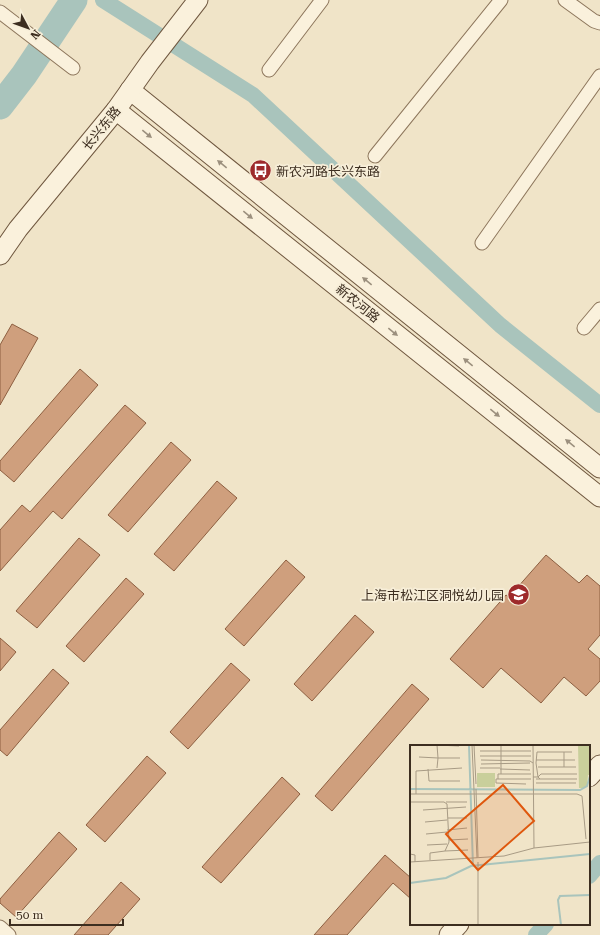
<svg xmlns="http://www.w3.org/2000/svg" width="600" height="935" font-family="'Roboto Serif','Noto Sans SC',serif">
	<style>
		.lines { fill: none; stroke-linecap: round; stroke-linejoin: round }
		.canal { stroke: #a9c4bc; stroke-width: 16 }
		.river { stroke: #a9c4bc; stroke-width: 27 }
		.building { fill: #cf9f7d; stroke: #8d5f41 }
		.street-casing { stroke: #8d765c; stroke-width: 15 }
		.secondary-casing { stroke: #6f573f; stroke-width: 21 }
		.street { stroke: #faf1dc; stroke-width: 13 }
		.secondary { stroke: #faf1dc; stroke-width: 19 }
		.oneway { fill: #9c907e }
		.labels { text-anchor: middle; stroke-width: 3.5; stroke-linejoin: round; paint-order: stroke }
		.street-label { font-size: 13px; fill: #3d2e20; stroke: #f7eed8 }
		.poi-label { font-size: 13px; fill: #3d2e20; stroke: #f7eed8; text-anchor: start }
		.inset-river { fill: none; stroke: #a9c4bc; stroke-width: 2 }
		.inset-road { fill: none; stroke: #a89b85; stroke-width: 1 }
		.view { fill: #df570d; fill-opacity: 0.15; stroke: #df570d; stroke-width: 2 }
		.inset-edge { fill: none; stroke: #3d2e20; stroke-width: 2 }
	</style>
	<rect width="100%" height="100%" fill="#f0e4c8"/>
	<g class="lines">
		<g class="canal">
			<polyline points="103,0 253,95 500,325 600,405"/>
			<polyline points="589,876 600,863"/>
			<polyline points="536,935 546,924"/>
		</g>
		<polyline class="river" points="0,106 24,75 74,0"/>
	</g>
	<g class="building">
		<polygon points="12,324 38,338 0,405 0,345"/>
		<polygon points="80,369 98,385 14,482 0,470 0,461"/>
		<polygon points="125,405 146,423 62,519 53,511 0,571 0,530 22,505 30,512"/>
		<polygon points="171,442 191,460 128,532 108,515"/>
		<polygon points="217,481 237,498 174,571 154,554"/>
		<polygon points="79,538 100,555 37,628 16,611"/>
		<polygon points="546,555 579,583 587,575 600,586 600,635 588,649 600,659 600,681 586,696 564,677 541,703 501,668 483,688 450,659 506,595 509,597"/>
		<polygon points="286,560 305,577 244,646 225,629"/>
		<polygon points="126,578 144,594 84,662 66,646"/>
		<polygon points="355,615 374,632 312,701 294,684"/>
		<polygon points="0,638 16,652 0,671"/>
		<polygon points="231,663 250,680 188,749 170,732"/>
		<polygon points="53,669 69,683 7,756 0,750 0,730"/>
		<polygon points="412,684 429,699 332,811 315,796"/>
		<polygon points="147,756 166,773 105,842 86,825"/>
		<polygon points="282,777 300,794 221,883 202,867"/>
		<polygon points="59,832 77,849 16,917 0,903 0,899"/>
		<polygon points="385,855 411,878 411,899 393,883 347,935 314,935"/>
		<polygon points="121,882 140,899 108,935 74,935"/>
	</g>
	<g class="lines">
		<defs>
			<g id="street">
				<polyline points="565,0 594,21 600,23"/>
				<polyline points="0,12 73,68"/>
				<polyline points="269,70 322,0"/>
				<polyline points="375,156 501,0"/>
				<polyline points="482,243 600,76"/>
				<polyline points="584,328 600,309"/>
				<polyline points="0,927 9,935"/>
			</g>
			<g id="secondary">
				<polyline points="130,90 600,468"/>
				<polyline points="116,110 600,497"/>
				<polyline points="0,255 18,229 116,110 150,62 198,0"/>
				<polyline points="589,777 600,765"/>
				<polyline points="449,935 459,924"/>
			</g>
		</defs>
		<use href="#street" class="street-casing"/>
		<use href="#secondary" class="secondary-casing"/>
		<use href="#street" class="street"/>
		<use href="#secondary" class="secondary"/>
	</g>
	<defs><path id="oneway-solid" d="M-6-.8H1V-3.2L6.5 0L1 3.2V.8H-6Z"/></defs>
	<g class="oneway">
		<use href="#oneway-solid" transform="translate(147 134) rotate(39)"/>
		<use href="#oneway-solid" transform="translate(222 164) rotate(-141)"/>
		<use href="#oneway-solid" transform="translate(248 215) rotate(39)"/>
		<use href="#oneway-solid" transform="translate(367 281) rotate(-141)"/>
		<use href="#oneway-solid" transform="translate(393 332) rotate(39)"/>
		<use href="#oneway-solid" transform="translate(468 362) rotate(-141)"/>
		<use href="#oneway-solid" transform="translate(495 413) rotate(39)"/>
		<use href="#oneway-solid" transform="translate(570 443) rotate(-141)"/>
	</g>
	<defs>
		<symbol id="bus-disc" viewBox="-11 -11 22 22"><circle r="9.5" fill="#9e2a2b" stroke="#f7eed8"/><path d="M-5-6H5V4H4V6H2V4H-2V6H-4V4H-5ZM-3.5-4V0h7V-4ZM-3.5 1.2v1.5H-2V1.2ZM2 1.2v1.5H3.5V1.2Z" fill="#fff"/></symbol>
		<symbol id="school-disc" viewBox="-11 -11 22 22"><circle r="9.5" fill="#9e2a2b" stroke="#f7eed8"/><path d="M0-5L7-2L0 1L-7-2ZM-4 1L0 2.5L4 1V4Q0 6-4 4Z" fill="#fff"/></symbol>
	</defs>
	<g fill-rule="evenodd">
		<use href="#bus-disc" x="248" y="158" width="25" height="25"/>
		<use href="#school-disc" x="506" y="582" width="25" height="25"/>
	</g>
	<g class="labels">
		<g class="street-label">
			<text transform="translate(101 128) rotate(-51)" y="5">长兴东路</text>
			<text transform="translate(358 303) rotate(39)" y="5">新农河路</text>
		</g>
		<g class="poi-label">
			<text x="276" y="176">新农河路长兴东路</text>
			<text x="504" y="600" text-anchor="end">上海市松江区洞悦幼儿园</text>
		</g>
	</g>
	<g transform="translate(410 745)">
		<rect width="180" height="180" fill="#f0e4c8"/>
		<path d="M168,0H179L180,30H178L177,41L173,43H169ZM67,28H85V42H67Z" fill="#c9cf9b"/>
		<path class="inset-river" d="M59,0L63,121M0,44L170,45L177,41L180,31M0,138L36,133L61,121L180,109M151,180L148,155L150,151L180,150"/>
		<path class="inset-road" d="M27,0L49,1M62,0L67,113M64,0L66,39M91,0V29H121M123,0L124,103M70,6H121M154,7V22M70,11H121M9,12L28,13L27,0M71,15L120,16L123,18M126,15H165M71,19L120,18M128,22H166M27,23L28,13H50M70,23H90M18,24L19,36H50M90,24L120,25M91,29H88V34H121M123,32H128L126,18L127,7H162M88,34H86V38L116,39M126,34H167M130,34L128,32L131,29H167M126,38H166M66,44L68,112M0,49H167L172,51L176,94M6,49V26L52,23M0,57H34L37,59L39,97L35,106L20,108V115M36,57H57M13,65L56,62M38,73H57M15,77L37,75M37,85L57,83M16,89L37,87M39,95L58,94M17,100L37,99M35,106L58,105M0,109L5,110V117M0,117L94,111L124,103L180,97M68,180V117"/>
		<path class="view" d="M93,40L124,76L68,125L36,89Z"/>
		<rect width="180" height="180" class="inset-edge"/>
	</g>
	<g transform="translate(28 28) rotate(131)" stroke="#f7eed8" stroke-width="3" paint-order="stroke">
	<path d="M0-3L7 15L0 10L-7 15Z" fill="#3d2e20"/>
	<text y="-6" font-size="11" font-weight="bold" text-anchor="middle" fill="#3d2e20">N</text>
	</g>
	<path d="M10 919v6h113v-6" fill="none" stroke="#3d2e20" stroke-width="2"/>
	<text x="16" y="919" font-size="12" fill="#3d2e20" stroke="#f7eed8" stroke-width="3" paint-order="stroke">50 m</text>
</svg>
